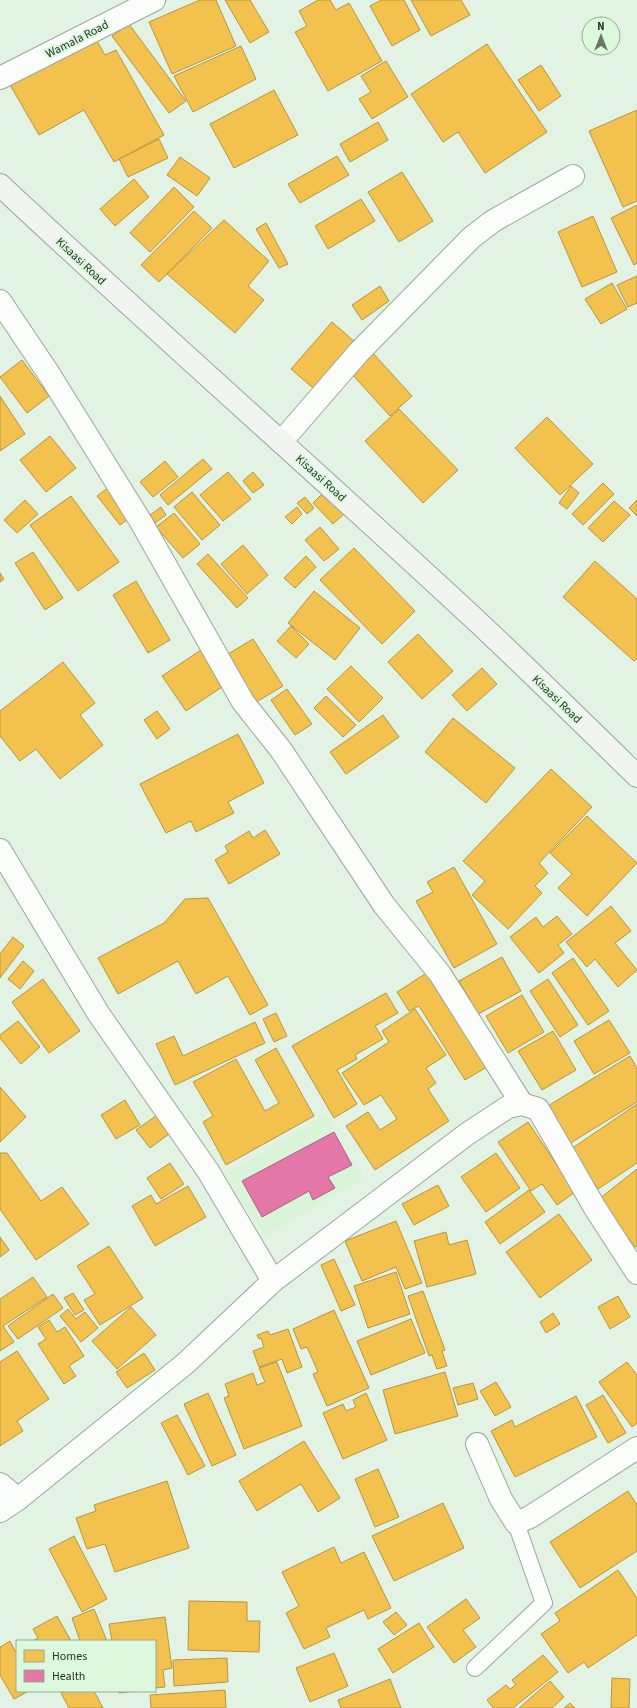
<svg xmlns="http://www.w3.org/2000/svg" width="637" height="1708" font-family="'Source Sans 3',sans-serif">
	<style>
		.built { fill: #daf4da }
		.homes { fill: #f2c14e; stroke: #b59643 }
		.health { fill: #e377a8; stroke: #ab6382 }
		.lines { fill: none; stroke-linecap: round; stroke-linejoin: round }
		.lane-casing { stroke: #9ba79b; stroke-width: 18 }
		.street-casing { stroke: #9ba79b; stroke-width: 24 }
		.secondary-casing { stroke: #9ba79b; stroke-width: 24 }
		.lane { stroke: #fbfdfb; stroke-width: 16 }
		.street { stroke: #fbfdfb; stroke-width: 22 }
		.secondary { stroke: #f0f5f1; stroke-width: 22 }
		.labels { text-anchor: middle; stroke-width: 4; stroke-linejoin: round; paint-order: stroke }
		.street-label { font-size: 12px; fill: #283328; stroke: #ddf9dd }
	</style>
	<rect width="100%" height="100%" fill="#e3f3e3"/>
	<polygon class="built" points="326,1115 364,1178 264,1237 226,1174"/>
	<g class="homes">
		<polygon points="200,0 216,0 236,46 172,74 149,22"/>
		<polygon points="225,0 250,0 269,32 250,43"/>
		<polygon points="318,0 330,0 336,10 349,3 382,61 328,91 295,32 307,26 299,11"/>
		<polygon points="381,0 404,0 420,30 392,46 370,6"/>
		<polygon points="411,0 461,0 470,15 431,36"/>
		<polygon points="129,24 186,101 169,113 112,36"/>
		<polygon points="94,36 105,55 116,50 164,135 114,162 84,110 39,135 9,83"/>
		<polygon points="487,44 547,132 485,173 458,132 443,142 411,94"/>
		<polygon points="241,46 256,79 193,112 174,76"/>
		<polygon points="386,61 408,97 372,119 359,99 371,92 361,76"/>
		<polygon points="541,65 561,96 539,111 518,80"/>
		<polygon points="274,90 298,135 234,168 210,124"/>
		<polygon points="637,110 637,201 623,207 589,131"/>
		<polygon points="378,122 388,140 350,162 340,144"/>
		<polygon points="159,139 168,158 128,177 119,159"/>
		<polygon points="337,156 349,175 300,203 288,184"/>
		<polygon points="180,157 210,178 197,196 167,175"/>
		<polygon points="402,172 433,221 399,242 368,192"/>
		<polygon points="134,179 149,197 115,226 100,209"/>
		<polygon points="174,187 194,207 150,252 130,233"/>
		<polygon points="361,199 375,221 328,249 315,226"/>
		<polygon points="637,205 637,263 634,265 611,218"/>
		<polygon points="194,211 212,228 159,282 141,265"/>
		<polygon points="593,216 617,272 582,287 558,232"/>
		<polygon points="224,220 269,261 248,286 264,300 235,333 167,274"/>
		<polygon points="266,223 288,264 279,268 256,229"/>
		<polygon points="637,276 637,303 628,307 617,285"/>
		<polygon points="612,283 627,309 601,324 585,299"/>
		<polygon points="380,286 389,301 362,320 352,305"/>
		<polygon points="332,322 355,342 314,389 291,369"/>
		<polygon points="372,352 412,396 390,416 350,372"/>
		<polygon points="22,360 49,396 27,413 0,377"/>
		<polygon points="0,396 25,434 0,451"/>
		<polygon points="399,409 458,470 423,503 365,441"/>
		<polygon points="547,417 593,464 560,495 515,448"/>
		<polygon points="50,436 76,468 46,492 20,460"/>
		<polygon points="203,459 212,469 168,505 160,495"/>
		<polygon points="165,461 178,477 153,497 140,482"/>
		<polygon points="228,472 251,499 223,521 200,495"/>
		<polygon points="253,472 264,485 253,493 243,481"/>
		<polygon points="603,483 614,494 583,525 572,514"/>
		<polygon points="571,486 579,493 567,509 559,503"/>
		<polygon points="109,487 131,517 120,525 97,496"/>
		<polygon points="326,490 346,512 333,524 313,503"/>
		<polygon points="192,492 220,525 202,540 174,507"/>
		<polygon points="71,496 119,562 78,591 30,525"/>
		<polygon points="305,497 314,508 307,514 297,503"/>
		<polygon points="25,500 38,514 17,533 4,520"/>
		<polygon points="637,500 637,516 629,508"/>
		<polygon points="614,501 630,515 603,542 588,528"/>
		<polygon points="161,507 166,515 155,523 150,515"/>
		<polygon points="297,507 302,514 292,524 285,517"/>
		<polygon points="174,513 200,544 183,558 156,527"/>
		<polygon points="320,527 339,549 324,561 305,540"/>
		<polygon points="243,545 268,575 247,594 221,564"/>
		<polygon points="354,548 415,611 382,644 320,580"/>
		<polygon points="33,552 63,598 45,610 15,563"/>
		<polygon points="208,554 248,598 237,608 197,564"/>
		<polygon points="306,556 316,567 295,588 284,578"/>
		<polygon points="595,561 637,599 637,658 634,661 563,597"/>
		<polygon points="0,573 4,579 0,582"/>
		<polygon points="136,581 170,640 148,653 113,595"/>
		<polygon points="314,591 360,628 335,660 288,623"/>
		<polygon points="291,626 309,644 296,658 277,641"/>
		<polygon points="418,634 453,671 422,699 388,662"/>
		<polygon points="253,639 283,686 253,704 223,657"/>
		<polygon points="201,650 225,685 186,711 162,676"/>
		<polygon points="63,662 95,703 80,715 103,745 60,779 36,749 20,761 0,736 0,711"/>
		<polygon points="351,666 383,698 359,722 327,689"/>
		<polygon points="482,668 497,684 467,711 452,695"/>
		<polygon points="287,689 312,724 295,735 271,700"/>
		<polygon points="326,696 356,725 343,737 314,708"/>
		<polygon points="157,711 170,729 157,739 144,720"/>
		<polygon points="383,715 399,737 346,774 330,752"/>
		<polygon points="453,718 515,768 486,803 425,752"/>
		<polygon points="238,734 264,783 228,802 234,813 196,832 191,821 166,833 140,784"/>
		<polygon points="551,769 592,807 539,863 548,873 535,886 542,893 508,929 472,895 485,881 463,861"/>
		<polygon points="587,816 637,863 587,916 558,888 572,874 550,853"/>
		<polygon points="265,830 280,854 229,884 215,860 228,852 225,846 249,831 253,838"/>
		<polygon points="454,867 497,944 454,968 416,901 433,892 427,882"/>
		<polygon points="208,898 268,1005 250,1015 228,976 196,994 178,961 118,994 98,958 164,923 185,899"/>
		<polygon points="611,906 631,931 615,943 637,970 618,987 595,959 587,967 566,942"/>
		<polygon points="557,916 572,934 558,945 564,953 539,973 510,937 536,917 543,927"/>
		<polygon points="13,937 24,946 0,978 0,954"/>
		<polygon points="502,957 521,991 478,1014 459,981"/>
		<polygon points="573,958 609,1011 588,1025 552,973"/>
		<polygon points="23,961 34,971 20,989 8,979"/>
		<polygon points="428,972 487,1067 465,1080 419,1006 409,1011 397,992"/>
		<polygon points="43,979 80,1031 49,1053 12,1002"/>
		<polygon points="548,979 578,1025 560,1037 530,991"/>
		<polygon points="386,993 398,1013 375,1026 383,1039 355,1055 357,1059 337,1070 357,1104 334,1118 292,1046"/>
		<polygon points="522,995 544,1032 508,1053 486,1016"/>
		<polygon points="415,1009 446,1055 426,1068 436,1083 428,1089 449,1121 375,1170 346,1126 368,1112 380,1130 397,1119 381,1095 364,1105 342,1073 389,1042 382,1031"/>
		<polygon points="276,1013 287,1036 274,1042 263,1019"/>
		<polygon points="609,1020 630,1053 594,1074 574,1041"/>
		<polygon points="18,1021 40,1047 21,1064 0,1038 0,1035"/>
		<polygon points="255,1022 265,1043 175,1085 156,1044 174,1036 183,1056"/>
		<polygon points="553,1031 576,1070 542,1090 518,1051"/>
		<polygon points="276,1048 314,1116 226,1165 203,1122 213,1116 193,1082 236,1059 265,1111 279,1103 255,1060"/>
		<polygon points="630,1056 637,1068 637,1102 569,1144 546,1107"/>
		<polygon points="0,1087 26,1117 0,1142"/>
		<polygon points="125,1100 140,1125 116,1139 101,1115"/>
		<polygon points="637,1104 637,1163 598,1189 571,1149"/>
		<polygon points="160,1113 173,1131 150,1148 136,1130"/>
		<polygon points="528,1122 575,1192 557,1205 542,1184 531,1191 498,1142"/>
		<polygon points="0,1153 7,1153 41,1201 62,1187 89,1224 36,1260 0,1209"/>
		<polygon points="496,1153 520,1188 486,1212 461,1177"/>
		<polygon points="170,1163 184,1184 161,1199 147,1178"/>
		<polygon points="637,1169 637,1246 635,1247 599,1199"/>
		<polygon points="438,1185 449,1206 414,1225 402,1204"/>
		<polygon points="188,1186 206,1217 155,1246 132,1206 151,1195 156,1204"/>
		<polygon points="529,1190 545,1212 500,1244 485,1222"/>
		<polygon points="559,1214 592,1260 540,1298 506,1252"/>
		<polygon points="396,1221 422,1283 405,1289 396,1267 362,1281 345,1241"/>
		<polygon points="446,1232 449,1245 467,1240 476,1274 427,1287 414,1241"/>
		<polygon points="0,1237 9,1250 0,1257"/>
		<polygon points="109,1246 143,1298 100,1325 84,1300 95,1294 77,1266"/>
		<polygon points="334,1259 355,1305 341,1311 321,1265"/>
		<polygon points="396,1272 410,1314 368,1328 354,1286"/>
		<polygon points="33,1277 47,1297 3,1326 14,1342 0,1351 0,1299"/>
		<polygon points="423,1291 445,1350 442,1351 447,1366 437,1369 432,1355 429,1356 408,1296"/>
		<polygon points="73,1293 84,1310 75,1315 64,1298"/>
		<polygon points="53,1294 63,1308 18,1339 8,1326"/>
		<polygon points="618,1296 630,1317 610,1329 598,1307"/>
		<polygon points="131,1307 156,1335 117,1369 92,1341"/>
		<polygon points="68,1309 76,1319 85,1312 98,1328 81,1342 60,1316"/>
		<polygon points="334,1310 369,1388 327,1406 313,1374 318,1372 307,1347 301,1349 293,1329"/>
		<polygon points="553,1313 560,1324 546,1333 540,1322"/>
		<polygon points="411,1319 425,1353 371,1375 357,1341"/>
		<polygon points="49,1320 57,1332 65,1327 84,1356 69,1366 76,1376 64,1384 38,1344 46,1339 38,1327"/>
		<polygon points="288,1329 302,1367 287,1373 282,1359 259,1367 253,1351 264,1347 261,1338 259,1339 257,1335 268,1331 270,1335"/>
		<polygon points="17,1351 49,1399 17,1421 23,1431 0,1446 0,1362"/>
		<polygon points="144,1353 155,1370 127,1388 116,1372"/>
		<polygon points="277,1362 302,1426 244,1449 224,1398 229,1396 225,1384 253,1373 257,1385 265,1382 259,1368"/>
		<polygon points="627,1362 637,1375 637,1423 632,1427 599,1382"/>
		<polygon points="445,1372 458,1416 395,1434 383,1390"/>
		<polygon points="496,1382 511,1407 495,1416 480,1391"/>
		<polygon points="473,1383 478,1399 458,1405 453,1388"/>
		<polygon points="208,1393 236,1455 212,1466 184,1404"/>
		<polygon points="366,1393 387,1440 343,1459 323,1413 343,1404 346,1411 356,1407 353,1400"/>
		<polygon points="603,1395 626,1433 608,1443 586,1405"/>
		<polygon points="576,1396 597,1437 515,1477 491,1431 512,1420 515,1427"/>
		<polygon points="177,1415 205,1466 188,1475 161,1423"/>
		<polygon points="304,1441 340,1498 318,1512 301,1484 257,1511 239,1481"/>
		<polygon points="378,1469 399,1517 375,1527 355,1479"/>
		<polygon points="167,1481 189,1548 115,1572 105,1544 87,1549 76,1518 96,1511 94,1505"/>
		<polygon points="628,1491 637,1505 637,1551 580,1588 550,1542"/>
		<polygon points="443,1503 464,1548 394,1581 372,1536"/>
		<polygon points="74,1536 107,1599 82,1612 49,1549"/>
		<polygon points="334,1547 341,1563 364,1552 391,1608 368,1619 364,1610 326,1628 330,1637 304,1649 286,1613 299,1606 282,1572"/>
		<polygon points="618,1570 637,1598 637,1635 588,1668 584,1662 568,1673 541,1634 560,1621 555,1613"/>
		<polygon points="466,1599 480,1618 463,1630 476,1647 454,1663 427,1627"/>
		<polygon points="189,1601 247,1602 247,1621 260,1621 259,1652 188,1650"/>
		<polygon points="94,1609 107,1641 80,1641 72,1618"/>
		<polygon points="396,1612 407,1625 394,1635 383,1622"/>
		<polygon points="57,1616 71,1641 33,1641 38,1638 33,1629"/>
		<polygon points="165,1617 172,1668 163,1670 165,1687 155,1688 155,1641 112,1641 109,1624"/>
		<polygon points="419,1623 434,1647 393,1673 378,1649"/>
		<polygon points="10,1641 15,1651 17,1650 17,1691 29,1691 14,1699 0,1675 0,1647"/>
		<polygon points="334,1653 348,1686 310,1702 296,1668"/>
		<polygon points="543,1655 558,1672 513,1708 493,1708 487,1700 506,1685 510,1689 516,1685 512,1680"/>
		<polygon points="227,1658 228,1682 174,1686 173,1660"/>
		<polygon points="612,1678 630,1679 629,1708 611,1708"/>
		<polygon points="390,1679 401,1708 341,1708 338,1700"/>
		<polygon points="550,1681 564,1697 552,1708 519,1708"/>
		<polygon points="225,1690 226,1708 151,1708 150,1695"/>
		<polygon points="66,1691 94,1691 103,1708 69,1708 61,1693"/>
		<polygon points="118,1691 136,1691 119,1693"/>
		<polygon points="570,1703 575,1708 564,1708"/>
	</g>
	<polygon class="health" points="334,1132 352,1165 328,1177 335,1188 313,1200 309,1191 262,1217 242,1181"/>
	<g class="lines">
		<defs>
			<polyline id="lane" points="475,1668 544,1603 516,1523"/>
			<g id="street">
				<polyline points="0,78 154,0"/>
				<polyline points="0,301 49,374 141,522 243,702 281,750 384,905 440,974 522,1104"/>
				<polyline points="281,442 359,352 471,238 493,221 573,176"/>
				<polyline points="0,850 98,1013 208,1171 273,1281 186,1363 18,1499 0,1511"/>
				<polyline points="273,1281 467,1134 508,1107 522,1104 538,1109 595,1208 637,1273"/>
				<polyline points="477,1444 501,1499 516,1523 530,1517 637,1448"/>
				<polyline points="0,1484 18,1499"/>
			</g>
			<path id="secondary" d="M0,185C158,333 321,476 480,624C533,674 585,725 637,776"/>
		</defs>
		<use href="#lane" class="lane-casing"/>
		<use href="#street" class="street-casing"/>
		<use href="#secondary" class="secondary-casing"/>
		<use href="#lane" class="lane"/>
		<use href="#street" class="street"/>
		<use href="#secondary" class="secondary"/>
	</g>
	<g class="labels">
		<g class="street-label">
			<text transform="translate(77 39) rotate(-27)" y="4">Wamala Road</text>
			<text transform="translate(81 261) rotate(43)" y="4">Kisaasi Road</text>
			<text transform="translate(321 478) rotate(42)" y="4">Kisaasi Road</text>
			<text transform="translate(557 699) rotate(44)" y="4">Kisaasi Road</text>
		</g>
	</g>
	<rect x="16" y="1640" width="140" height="52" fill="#ddf9dd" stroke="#95aa95"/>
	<rect x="24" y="1650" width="20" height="12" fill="#f2c14e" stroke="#95aa95"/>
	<text x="52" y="1660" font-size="12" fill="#283328">Homes</text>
	<rect x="24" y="1670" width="20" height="12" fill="#e377a8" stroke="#95aa95"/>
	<text x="52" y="1680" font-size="12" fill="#283328">Health</text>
	<g transform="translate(601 36)"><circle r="19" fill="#ddf9dd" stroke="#95aa95"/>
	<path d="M0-3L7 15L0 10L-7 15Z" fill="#697669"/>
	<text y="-6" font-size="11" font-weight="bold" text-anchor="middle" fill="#283328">N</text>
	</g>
</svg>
